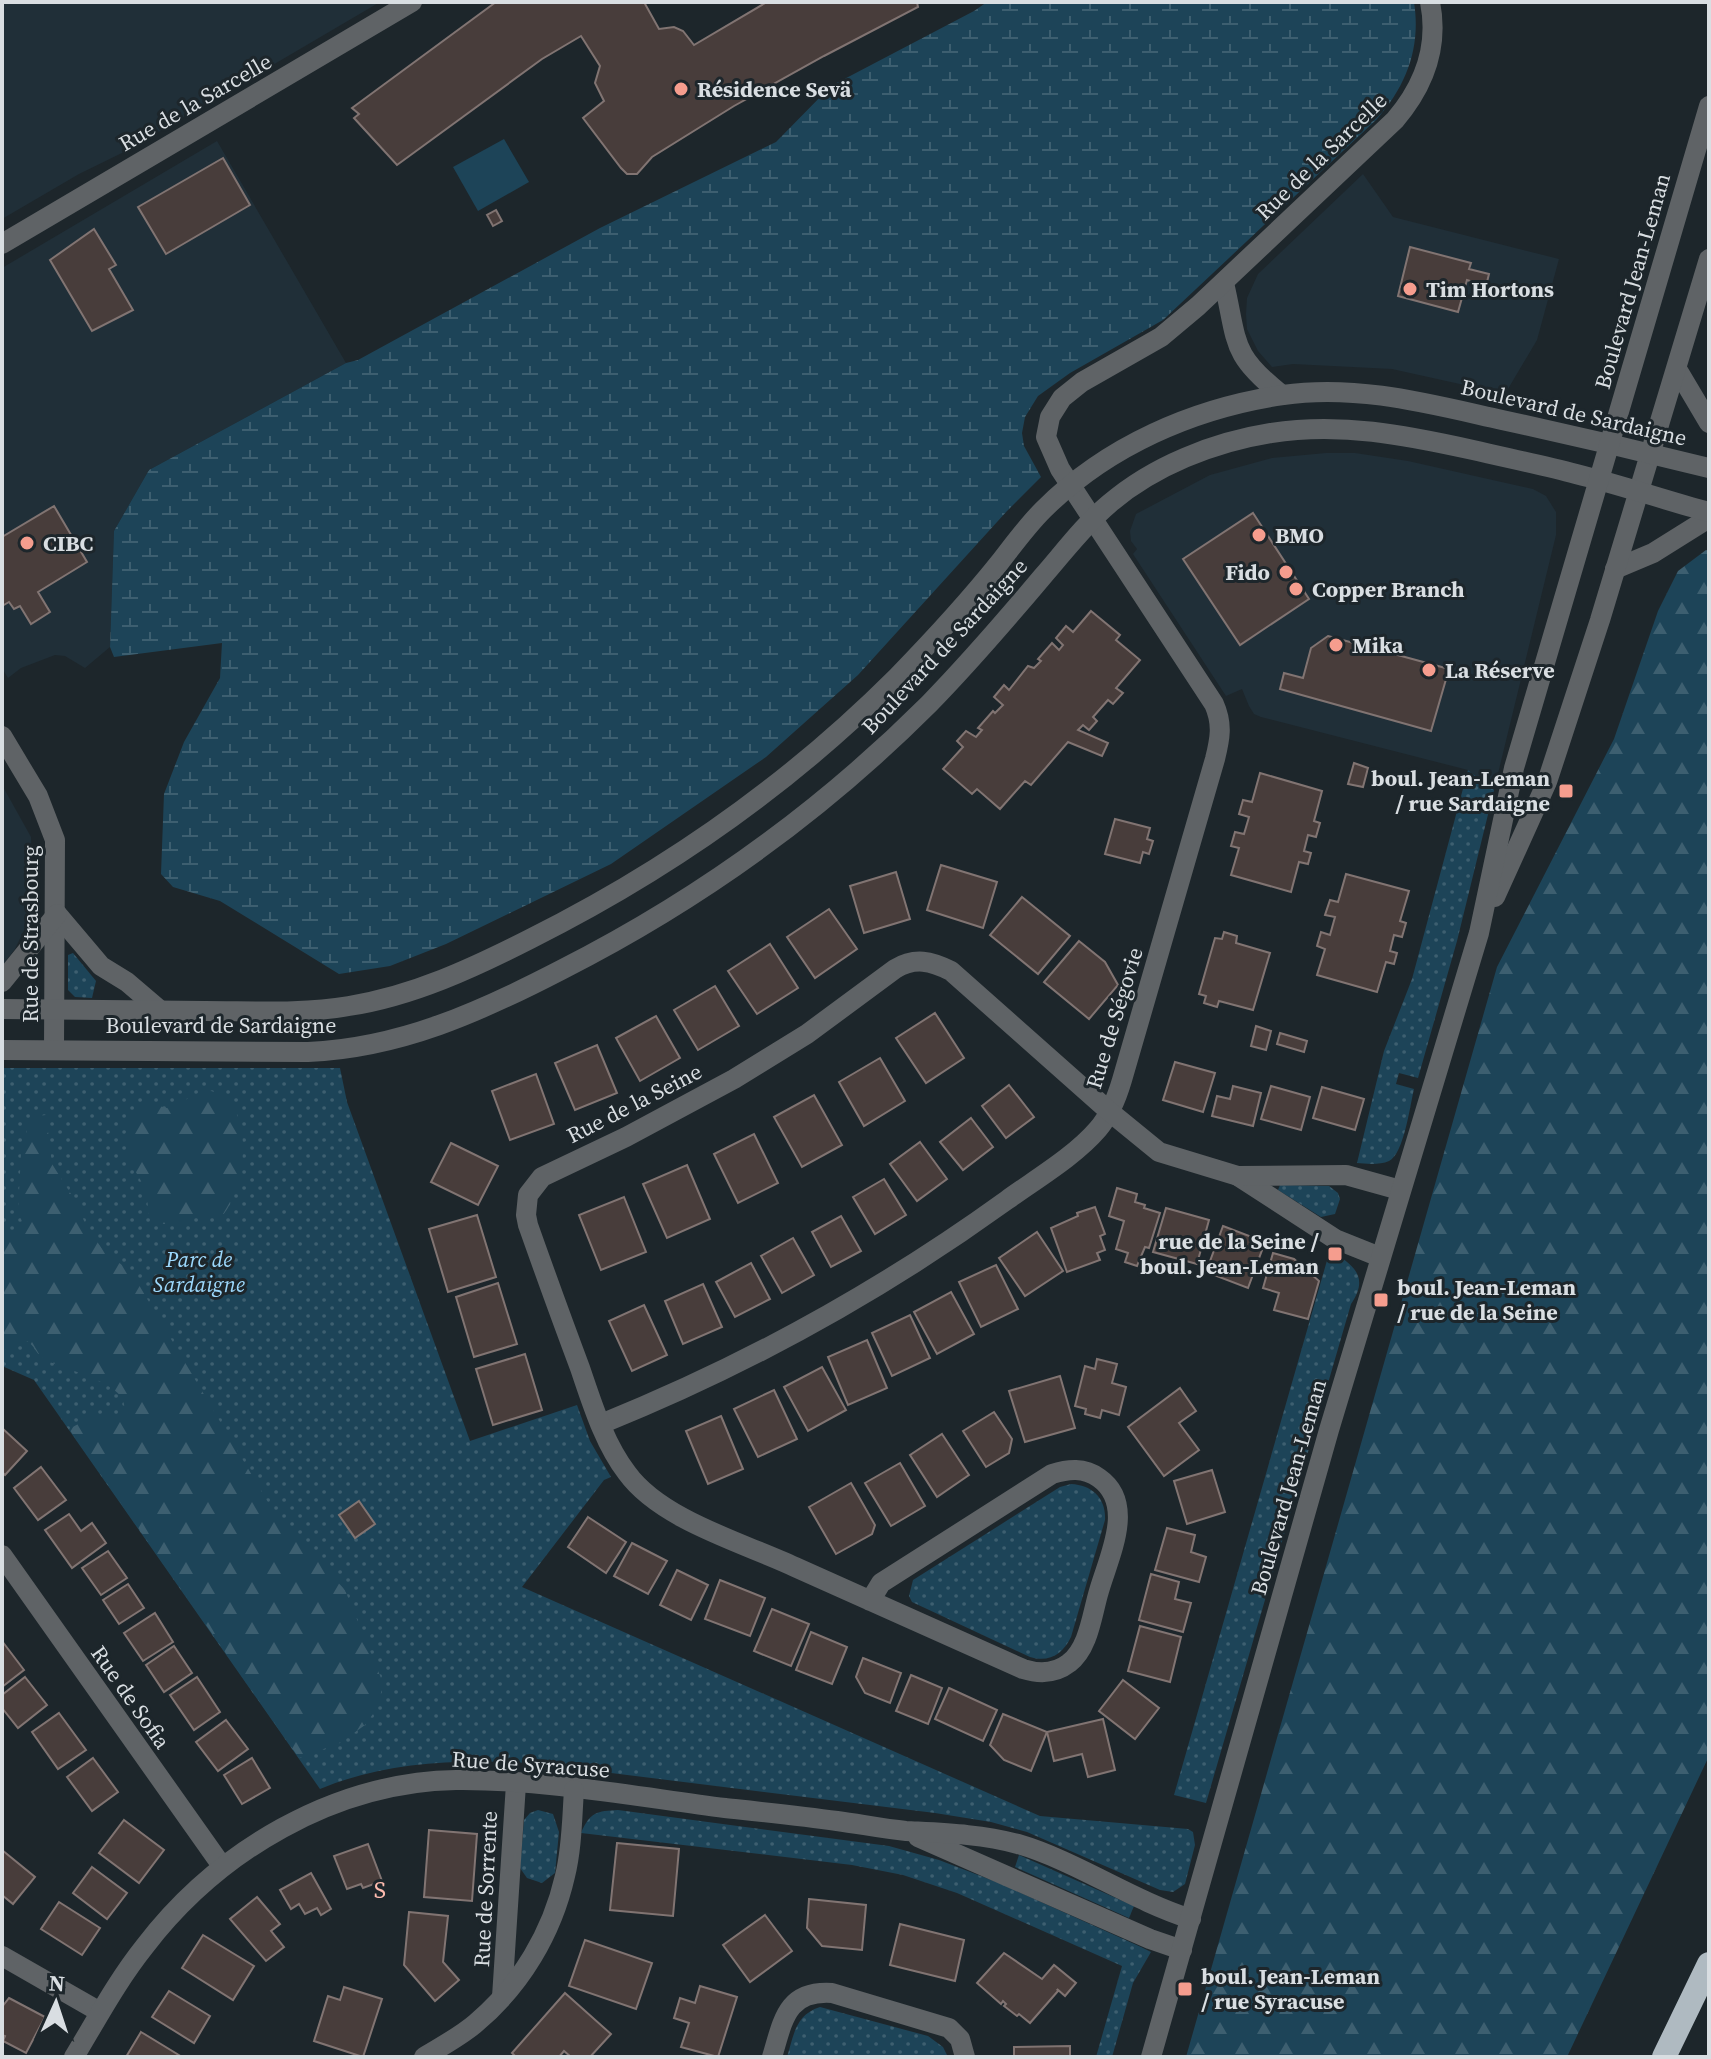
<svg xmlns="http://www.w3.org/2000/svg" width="1711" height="2059" font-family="'Source Serif 4',serif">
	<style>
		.built { fill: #202f38 }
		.green { fill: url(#green-dots) }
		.forest { fill: url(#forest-firs) }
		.wetland { fill: url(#wetland-marsh) }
		.pitch { fill: #1d4458 }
		.building { fill: #483d3b; stroke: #817472; stroke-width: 2 }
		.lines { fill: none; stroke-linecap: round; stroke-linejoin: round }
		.minor { stroke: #5f6366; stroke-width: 20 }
		.tertiary { stroke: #5f6366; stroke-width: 20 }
		.motorway { stroke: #afbac1; stroke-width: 24 }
		.poi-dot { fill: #f59d8e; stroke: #1d262b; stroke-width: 3 }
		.labels { text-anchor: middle; stroke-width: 6; stroke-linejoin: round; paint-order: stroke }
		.poi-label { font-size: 22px; font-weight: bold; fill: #d9dee2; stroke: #1d262b; text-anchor: start }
		.street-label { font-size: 22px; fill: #d9dee2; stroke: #1d262b }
		.park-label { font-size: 22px; font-style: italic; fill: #9cd8fc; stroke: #1d262b }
		.neighbourhood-label { font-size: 24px; letter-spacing: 2px; fill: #febbaf; stroke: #1d262b }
	</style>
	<defs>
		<pattern id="green-dots" width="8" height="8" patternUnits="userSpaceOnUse" patternTransform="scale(2)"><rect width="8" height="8" fill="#1d4458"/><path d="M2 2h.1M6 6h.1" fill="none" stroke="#3d5f70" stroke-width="1.8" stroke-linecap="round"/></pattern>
		<pattern id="forest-firs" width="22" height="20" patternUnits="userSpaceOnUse" patternTransform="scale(2)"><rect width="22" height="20" fill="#1d4458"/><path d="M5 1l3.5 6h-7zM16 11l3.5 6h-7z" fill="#3d5f70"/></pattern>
		<pattern id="wetland-marsh" width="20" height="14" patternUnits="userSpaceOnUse" patternTransform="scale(2)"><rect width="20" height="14" fill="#1d4458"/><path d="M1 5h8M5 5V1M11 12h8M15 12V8" fill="none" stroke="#3d5f70"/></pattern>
	</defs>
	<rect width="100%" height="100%" fill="#1d262b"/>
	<g class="built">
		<polygon points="2,2 380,2 126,151 79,174 2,219"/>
		<polygon points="217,141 346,363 149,470 114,531 110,647 85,668 65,656 55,655 21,668 8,678 2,668 2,268"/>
		<polygon points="1363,174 1393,217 1559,259 1537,340 1505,394 1392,369 1293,364 1272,367 1258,351 1247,329 1246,314 1247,298 1258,274"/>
		<polygon points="1355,453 1408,461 1533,489 1546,496 1556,512 1556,535 1494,790 1468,770 1261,717 1254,714 1249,706 1242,689 1226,696 1133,554 1137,549 1131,541 1130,531 1136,514 1210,475 1272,458 1326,453"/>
		<polygon points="2,785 31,837 32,863 31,909 28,922 15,949 2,966"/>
	</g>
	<g class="green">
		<path d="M1468,770L1494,790L1457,941L1418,1078L1399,1073L1396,1084L1414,1089C1410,1105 1404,1154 1389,1161C1380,1165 1367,1164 1357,1163L1384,1051L1412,979Z"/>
		<polygon points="73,953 96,981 92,998 75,997 68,990 68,955"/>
		<path d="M2,1068H340L347,1102L470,1441L577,1405L590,1441L611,1477L604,1480L522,1587L1040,1816L1188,1829L1193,1832L1195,1845L1185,1884L1173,1892L1160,1890L1027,1832L991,1822L935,1813L530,1763C459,1759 387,1761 320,1789L34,1380L2,1366Z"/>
		<polygon points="1280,1185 1329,1186 1338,1193 1340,1199 1335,1214 1321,1217 1278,1190"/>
		<path d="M1330,1250C1353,1265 1370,1276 1351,1304L1206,1803L1174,1795Z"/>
		<path d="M1071,1484C1092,1485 1106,1498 1105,1520L1071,1637C1063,1654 1049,1663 1030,1657L912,1602L909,1596L913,1580L1060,1487Z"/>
		<polygon points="538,1810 553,1814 559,1832 555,1873 542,1883 527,1878 520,1868 524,1820 530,1813"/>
		<path d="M618,1810L889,1846L939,1860L999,1883L1141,1947L1151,1952L1133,1983L1112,2057H1096L1122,1966L957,1893L903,1875L852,1865L581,1833C590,1812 597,1811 618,1810Z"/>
		<polygon points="1019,1855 1134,1906 1129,1918 1015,1867"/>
		<path d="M820,2007L928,2036L943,2047L948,2057H787C794,2035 795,2015 820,2007Z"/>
	</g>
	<g class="forest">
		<polygon points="1706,550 1709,551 1709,1756 1567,2057 1186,2057 1497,967 1614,739 1658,611 1678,571"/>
		<path d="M211,1091C257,1102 246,1187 223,1215L191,1218L178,1224H161L149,1215L146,1190L128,1158L129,1143L125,1137C128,1122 135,1101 154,1105C162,1106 167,1109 175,1109C187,1098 194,1092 211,1091Z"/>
		<path d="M46,1115L52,1164L71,1194L89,1231L107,1255L130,1270L275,1514L345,1590L383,1683L378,1707L365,1725L340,1743L299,1758L69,1429L93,1416L121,1415C141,1385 62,1370 44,1359C36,1354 35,1346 27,1341L2,1351V1229L14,1234L21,1233L24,1226L18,1212L21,1153L27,1130L37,1116Z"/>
	</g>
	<path class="wetland" d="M987,2H1414C1421,47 1407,85 1377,119L1163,320L1070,373L1038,396L1025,417L1022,433L1024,446L1041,477L1007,511L858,675L766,757L611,864L446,944L390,966L339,974L220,901L173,887L161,874L164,794L184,742L220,678L222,643L114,657L110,647L114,531L149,470L346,363L358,360L600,228L776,142L831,86L974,11Z"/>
	<polygon class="pitch" points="504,139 529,182 478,211 453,167"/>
	<g class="building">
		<polygon points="496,2 644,2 659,29 674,27 683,31 694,45 767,2 917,2 918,7 824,56 734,106 652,157 637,174 627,174 621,168 583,118 604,101 595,83 600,66 581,36 542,59 397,165 354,118 359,114 352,108"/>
		<polygon points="223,158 250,205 166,254 138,207"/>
		<polygon points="496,210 502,221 493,226 487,215"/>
		<polygon points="94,229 116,265 109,269 133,310 92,331 50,260"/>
		<polygon points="1410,247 1471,263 1469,269 1489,274 1486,286 1467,280 1458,312 1398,296"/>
		<polygon points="54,506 87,562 38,592 50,612 31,624 20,606 14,609 9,602 2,606 2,537"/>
		<polygon points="1253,513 1309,599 1240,645 1183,559"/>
		<polygon points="1091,611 1120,635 1116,640 1140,660 1116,688 1123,693 1113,704 1108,700 1093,717 1097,721 1089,730 1083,725 1078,730 1108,743 1102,756 1068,742 1031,785 1025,781 1000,809 977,789 972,794 943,769 963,747 957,741 966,731 976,737 982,730 978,728 993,711 995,713 1003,705 994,697 1004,685 1009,690 1028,666 1034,668 1041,661 1038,659 1052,643 1059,650 1063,645 1056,638 1066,626 1073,632"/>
		<polygon points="1328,636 1449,669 1431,731 1280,689 1284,673 1303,678 1311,648"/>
		<polygon points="1354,763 1368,768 1363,787 1348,784"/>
		<polygon points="1260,773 1322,791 1314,821 1320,823 1316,837 1308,835 1304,851 1311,853 1308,864 1299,862 1291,892 1231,875 1239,848 1231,846 1235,832 1244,834 1249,817 1239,814 1243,800 1252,802"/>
		<polygon points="1115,819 1150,828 1147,839 1153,841 1149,854 1143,852 1140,863 1105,854"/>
		<polygon points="941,865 997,882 983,928 927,910"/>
		<polygon points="896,872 910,919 864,933 850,886"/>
		<polygon points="1346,874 1409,891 1400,921 1406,923 1402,937 1394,935 1390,951 1397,953 1394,964 1386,962 1377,992 1317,975 1325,949 1317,946 1321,932 1330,935 1335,917 1325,915 1330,900 1338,902"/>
		<polygon points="1022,897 1070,936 1038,974 990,935"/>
		<polygon points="829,909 857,949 815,978 787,937"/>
		<polygon points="1224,932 1237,936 1236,943 1270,953 1253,1010 1219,1001 1217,1007 1204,1003 1206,996 1199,994 1215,938 1222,939"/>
		<polygon points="1079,941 1105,962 1118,985 1089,1019 1044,982"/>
		<polygon points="770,944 798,988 757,1014 728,971"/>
		<polygon points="715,986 739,1026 698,1050 674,1010"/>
		<polygon points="935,1013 964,1058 926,1083 896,1038"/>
		<polygon points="656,1016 680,1058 640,1081 616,1038"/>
		<polygon points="1256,1026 1271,1031 1266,1050 1251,1046"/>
		<polygon points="1280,1033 1307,1041 1304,1052 1277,1044"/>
		<polygon points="597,1045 617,1093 575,1110 555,1063"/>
		<polygon points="880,1058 905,1101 864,1126 839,1082"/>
		<polygon points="1175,1062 1215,1073 1203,1112 1163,1100"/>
		<polygon points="536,1074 554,1124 510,1140 492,1091"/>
		<polygon points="1009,1085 1034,1117 1006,1138 982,1106"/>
		<polygon points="1233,1086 1261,1093 1253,1126 1212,1116 1217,1096 1230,1099"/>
		<polygon points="1271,1086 1310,1097 1301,1130 1261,1119"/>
		<polygon points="1322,1087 1364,1099 1355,1130 1313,1118"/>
		<polygon points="814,1095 842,1145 802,1167 774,1117"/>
		<polygon points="971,1118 993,1147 963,1170 940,1142"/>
		<polygon points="754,1134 778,1183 738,1203 714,1154"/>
		<polygon points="920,1142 947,1179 917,1201 890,1164"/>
		<polygon points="451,1143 498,1166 478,1205 431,1182"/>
		<polygon points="687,1165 710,1219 667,1238 643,1184"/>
		<polygon points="884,1179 906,1215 875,1234 853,1197"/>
		<polygon points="1117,1188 1137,1194 1135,1202 1145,1205 1144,1208 1160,1213 1149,1248 1145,1247 1137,1266 1125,1262 1128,1253 1116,1249 1124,1221 1109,1216"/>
		<polygon points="624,1197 646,1252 601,1270 579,1215"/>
		<polygon points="1095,1207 1105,1234 1100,1236 1105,1250 1097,1253 1100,1260 1067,1272 1051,1228 1078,1216 1077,1213"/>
		<polygon points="1166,1208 1209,1220 1197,1264 1153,1252"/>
		<polygon points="477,1215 496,1277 448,1292 429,1229"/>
		<polygon points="841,1216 861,1251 831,1267 812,1232"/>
		<polygon points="1223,1226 1265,1242 1248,1288 1206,1272"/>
		<polygon points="1037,1232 1063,1271 1025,1296 999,1258"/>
		<polygon points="793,1238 814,1275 782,1293 761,1256"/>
		<polygon points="1273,1253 1294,1259 1319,1281 1308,1319 1274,1310 1279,1293 1263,1288"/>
		<polygon points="751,1263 770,1299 735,1317 716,1282"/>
		<polygon points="996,1265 1018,1309 981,1327 959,1282"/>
		<polygon points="498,1283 517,1344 474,1357 456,1297"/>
		<polygon points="703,1284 722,1327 683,1344 665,1301"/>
		<polygon points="951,1292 974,1334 937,1354 914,1312"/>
		<polygon points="644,1305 667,1355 632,1371 609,1321"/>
		<polygon points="910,1315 930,1358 892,1376 872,1333"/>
		<polygon points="867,1340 887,1388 848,1405 828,1357"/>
		<polygon points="525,1354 542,1410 493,1425 476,1369"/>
		<polygon points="1097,1359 1117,1364 1112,1383 1126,1387 1119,1415 1102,1410 1100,1418 1085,1414 1086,1409 1075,1406 1085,1366 1095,1369"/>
		<polygon points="822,1367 846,1410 808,1431 784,1387"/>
		<polygon points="1060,1376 1075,1428 1025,1442 1009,1391"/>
		<polygon points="1180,1388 1196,1411 1179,1423 1199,1450 1164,1476 1128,1427"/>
		<polygon points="774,1390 797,1439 758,1457 734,1409"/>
		<polygon points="994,1412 1012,1439 1009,1453 986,1467 963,1431"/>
		<polygon points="721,1416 743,1469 708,1484 686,1431"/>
		<polygon points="2,1428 27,1451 5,1475 2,1472"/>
		<polygon points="942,1434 969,1475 937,1497 910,1455"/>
		<polygon points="900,1463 925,1506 891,1526 865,1483"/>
		<polygon points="41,1467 66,1500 38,1520 14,1488"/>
		<polygon points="1212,1470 1225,1512 1187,1524 1174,1481"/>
		<polygon points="851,1483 875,1525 872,1534 836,1554 809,1507"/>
		<polygon points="359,1501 375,1524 355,1538 339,1515"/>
		<polygon points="69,1514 81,1531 92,1523 106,1543 72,1568 45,1530"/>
		<polygon points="588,1517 626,1542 606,1573 568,1547"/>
		<polygon points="1167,1528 1195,1535 1191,1552 1206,1557 1199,1582 1155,1570"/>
		<polygon points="632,1543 667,1561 648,1594 614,1576"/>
		<polygon points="108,1551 127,1578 101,1595 82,1568"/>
		<polygon points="677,1570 708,1585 691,1620 660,1605"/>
		<polygon points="1151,1574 1179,1582 1175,1599 1191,1603 1183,1632 1139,1620"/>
		<polygon points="720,1580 765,1598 750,1636 705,1619"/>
		<polygon points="128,1584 144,1608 119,1624 103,1600"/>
		<polygon points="772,1609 809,1624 791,1666 754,1651"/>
		<polygon points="155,1613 173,1642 143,1661 124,1633"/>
		<polygon points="1140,1626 1181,1637 1170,1682 1128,1671"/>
		<polygon points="811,1632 847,1647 832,1684 796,1670"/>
		<polygon points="2,1641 24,1670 2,1687"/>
		<polygon points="174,1646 192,1673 164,1692 146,1665"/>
		<polygon points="863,1658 901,1673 890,1703 865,1693 856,1677"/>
		<polygon points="911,1675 942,1688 928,1724 896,1711"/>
		<polygon points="25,1677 47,1705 18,1728 2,1708 2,1695"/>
		<polygon points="197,1677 220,1712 194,1730 170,1695"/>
		<polygon points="1123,1680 1159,1708 1135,1739 1099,1711"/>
		<polygon points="949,1688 997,1710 983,1741 935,1719"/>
		<polygon points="59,1713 86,1750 58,1769 32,1732"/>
		<polygon points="1003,1714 1047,1732 1031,1771 1004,1760 990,1745"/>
		<polygon points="1103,1719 1115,1770 1088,1777 1082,1754 1054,1761 1047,1732"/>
		<polygon points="226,1720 248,1749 218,1771 196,1742"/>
		<polygon points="93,1758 118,1792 92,1811 67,1777"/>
		<polygon points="252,1758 270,1788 242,1804 224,1775"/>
		<polygon points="124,1820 164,1850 139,1883 99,1853"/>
		<polygon points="429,1830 477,1834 472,1901 424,1897"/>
		<polygon points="617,1843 679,1849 673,1916 610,1910"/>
		<polygon points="368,1844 382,1881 363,1888 361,1884 347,1889 334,1856"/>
		<polygon points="2,1850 35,1877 13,1904 2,1895"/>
		<polygon points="92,1867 127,1893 107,1919 73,1893"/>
		<polygon points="311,1873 331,1909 321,1915 317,1908 305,1914 299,1904 291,1909 280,1890"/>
		<polygon points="257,1897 280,1924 271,1931 284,1947 266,1961 230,1919"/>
		<polygon points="809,1899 866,1905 862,1950 822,1946 807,1928"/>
		<polygon points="59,1902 100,1928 82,1955 41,1929"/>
		<polygon points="409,1912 448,1916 443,1962 459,1980 435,2001 404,1965"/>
		<polygon points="765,1915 792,1951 750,1982 723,1945"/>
		<polygon points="900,1924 964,1940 955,1981 890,1965"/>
		<polygon points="203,1935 254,1966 233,2000 182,1968"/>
		<polygon points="585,1940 652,1963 636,2009 569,1986"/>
		<polygon points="1004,1953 1042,1979 1054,1965 1076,1983 1065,1996 1057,1989 1058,1991 1030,2023 1019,2014 1017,2016 1004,2006 1006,2004 1003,2001 1001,2004 977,1983"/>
		<polygon points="700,1986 737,1997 718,2057 681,2047 689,2023 674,2018 680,1998 695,2003"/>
		<polygon points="344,1987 382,1999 363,2057 314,2041 328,1996 340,2000"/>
		<polygon points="169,1991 210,2016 194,2043 152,2017"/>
		<polygon points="565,1993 611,2034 590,2057 571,2057 564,2051 559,2057 516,2057 512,2053"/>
		<polygon points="9,1998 45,2017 26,2053 3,2041 5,2036 2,2035 2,2007"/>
		<polygon points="141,2032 182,2057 126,2057"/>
		<polygon points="1070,2046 1070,2057 1014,2057 1014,2047"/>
	</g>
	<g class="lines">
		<g class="minor">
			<polyline points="2,244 412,2"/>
			<path d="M1224,283C1238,343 1230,354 1282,395"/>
			<polyline points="2,736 38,796 55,840 54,1050"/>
			<polyline points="57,914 101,966 127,982 161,1011"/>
			<polyline points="2,982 57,914"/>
			<polyline points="1238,1176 1335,1239 1380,1257"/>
			<path d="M601,1424C745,1366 881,1291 1007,1200C1036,1179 1075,1156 1098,1129C1110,1115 1117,1097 1122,1080L1215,759C1220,739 1223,724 1214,704L1060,469L1046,437L1050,417L1062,398L1082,382L1161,337L1198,306L1395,120C1424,86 1439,47 1430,2"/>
			<polyline points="2,1555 222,1866"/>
			<path d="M870,1601L881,1583L1052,1474C1068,1469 1084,1467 1099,1478C1136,1504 1109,1556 1099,1591C1092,1614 1089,1648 1069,1663C1055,1674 1039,1674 1023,1669C947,1635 871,1601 795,1567C744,1543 661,1520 627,1473C604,1443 592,1403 580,1368C562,1320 545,1273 528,1225L526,1215L528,1195L542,1177L626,1137L734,1079L807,1034L895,969C915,957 931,961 951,971L1110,1112L1159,1152L1238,1176L1346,1175L1400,1190"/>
			<polyline points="918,1837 1150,1939 1182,1950"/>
			<polyline points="2,1956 100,2012"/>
			<polyline points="502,1997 516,1784"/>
			<path d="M74,2057C97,2019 117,1981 145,1946C218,1851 334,1782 456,1780C542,1779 639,1797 725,1808C762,1812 800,1816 837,1821C860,1824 883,1829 906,1831C943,1833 981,1834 1018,1844C1076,1861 1131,1900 1191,1919"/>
			<path d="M424,2057C442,2046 461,2036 476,2023C521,1985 552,1933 565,1876C572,1848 572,1818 574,1790"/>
			<path d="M772,2057C783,2021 786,1990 832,1993L949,2028L960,2039L965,2057"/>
		</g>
		<g class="tertiary">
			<polyline points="1677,369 1709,423"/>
			<polyline points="1615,569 1653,553 1709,518"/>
			<polyline points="1495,897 1547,782 1600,620 1709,259"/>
			<path d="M2,1009C70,1010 137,1010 205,1011C253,1011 302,1014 349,1006C413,996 473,968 530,939C664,872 790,784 897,677C933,640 968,602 1000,562C1014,544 1027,526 1043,510C1107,446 1194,408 1283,395C1357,384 1430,404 1502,420C1571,435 1640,451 1709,468"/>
			<path d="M2,1050L308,1052C400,1048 480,1012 561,970C697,901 821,812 929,704C969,663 1006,620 1043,576C1064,552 1084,525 1109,504C1153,466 1214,442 1271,433C1340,422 1405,435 1473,450C1507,458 1542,465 1576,474C1621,485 1664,500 1709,512"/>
			<polyline points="1151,2057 1329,1430 1479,933 1514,768 1709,106"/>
		</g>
		<polyline class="motorway" points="1664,2057 1709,1964"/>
	</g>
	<g class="poi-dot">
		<circle cx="681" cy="89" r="8"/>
		<circle cx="1410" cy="289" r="8"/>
		<circle cx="1259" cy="535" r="8"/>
		<circle cx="27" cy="543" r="8"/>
		<circle cx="1286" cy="572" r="8"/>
		<circle cx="1296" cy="589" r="8"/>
		<circle cx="1336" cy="645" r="8"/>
		<circle cx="1429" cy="670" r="8"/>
		<rect x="1558" y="783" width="16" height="16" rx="4"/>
		<rect x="1327" y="1246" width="16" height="16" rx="4"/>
		<rect x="1373" y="1292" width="16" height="16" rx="4"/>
		<rect x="1177" y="1981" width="16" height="16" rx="4"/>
	</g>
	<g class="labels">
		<g class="poi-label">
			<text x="697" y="97">Résidence Sevä</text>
			<text x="1426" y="297">Tim Hortons</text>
			<text x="1275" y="543">BMO</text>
			<text x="43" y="551">CIBC</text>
			<text x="1270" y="580" text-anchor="end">Fido</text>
			<text x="1312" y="597">Copper Branch</text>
			<text x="1352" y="653">Mika</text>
			<text x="1445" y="678">La Réserve</text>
			<text x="1550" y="786" text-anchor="end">boul. Jean-Leman<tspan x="1550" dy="25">/ rue Sardaigne</tspan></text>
			<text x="1319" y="1249" text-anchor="end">rue de la Seine /<tspan x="1319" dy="25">boul. Jean-Leman</tspan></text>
			<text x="1397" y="1295">boul. Jean-Leman<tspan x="1397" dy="25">/ rue de la Seine</tspan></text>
			<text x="1201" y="1984">boul. Jean-Leman<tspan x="1201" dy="25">/ rue Syracuse</tspan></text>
		</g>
		<g class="street-label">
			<text transform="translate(195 102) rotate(-30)" y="8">Rue de la Sarcelle</text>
			<text transform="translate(1321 156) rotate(-44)" y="8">Rue de la Sarcelle</text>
			<text transform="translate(1632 281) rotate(-74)" y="8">Boulevard Jean-Leman</text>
			<text transform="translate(1574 412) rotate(13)" y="8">Boulevard de Sardaigne</text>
			<text transform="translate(944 646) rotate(-47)" y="8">Boulevard de Sardaigne</text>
			<text transform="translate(30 934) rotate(-90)" y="8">Rue de Strasbourg</text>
			<text transform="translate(1114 1018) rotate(-73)" y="8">Rue de Ségovie</text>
			<text x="221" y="1033">Boulevard de Sardaigne</text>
			<text transform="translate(634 1103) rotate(-27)" y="8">Rue de la Seine</text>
			<text transform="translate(1288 1487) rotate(-74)" y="8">Boulevard Jean-Leman</text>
			<text transform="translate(131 1697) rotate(55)" y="8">Rue de Sofia</text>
			<text transform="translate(531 1764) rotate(4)" y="8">Rue de Syracuse</text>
			<text transform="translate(485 1889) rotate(-87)" y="8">Rue de Sorrente</text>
		</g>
		<g class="park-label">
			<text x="199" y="1267">Parc de<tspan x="199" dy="25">Sardaigne</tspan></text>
		</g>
		<g class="neighbourhood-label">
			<text x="381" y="1898">S</text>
		</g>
	</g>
	<rect width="1711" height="2059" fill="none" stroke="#d9dee2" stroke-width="8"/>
	<g transform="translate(56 2003) rotate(3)" stroke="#1d262b" stroke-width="6" paint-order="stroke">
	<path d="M0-6L14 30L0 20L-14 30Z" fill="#d9dee2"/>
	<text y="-12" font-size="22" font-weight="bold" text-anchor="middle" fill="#d9dee2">N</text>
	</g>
</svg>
